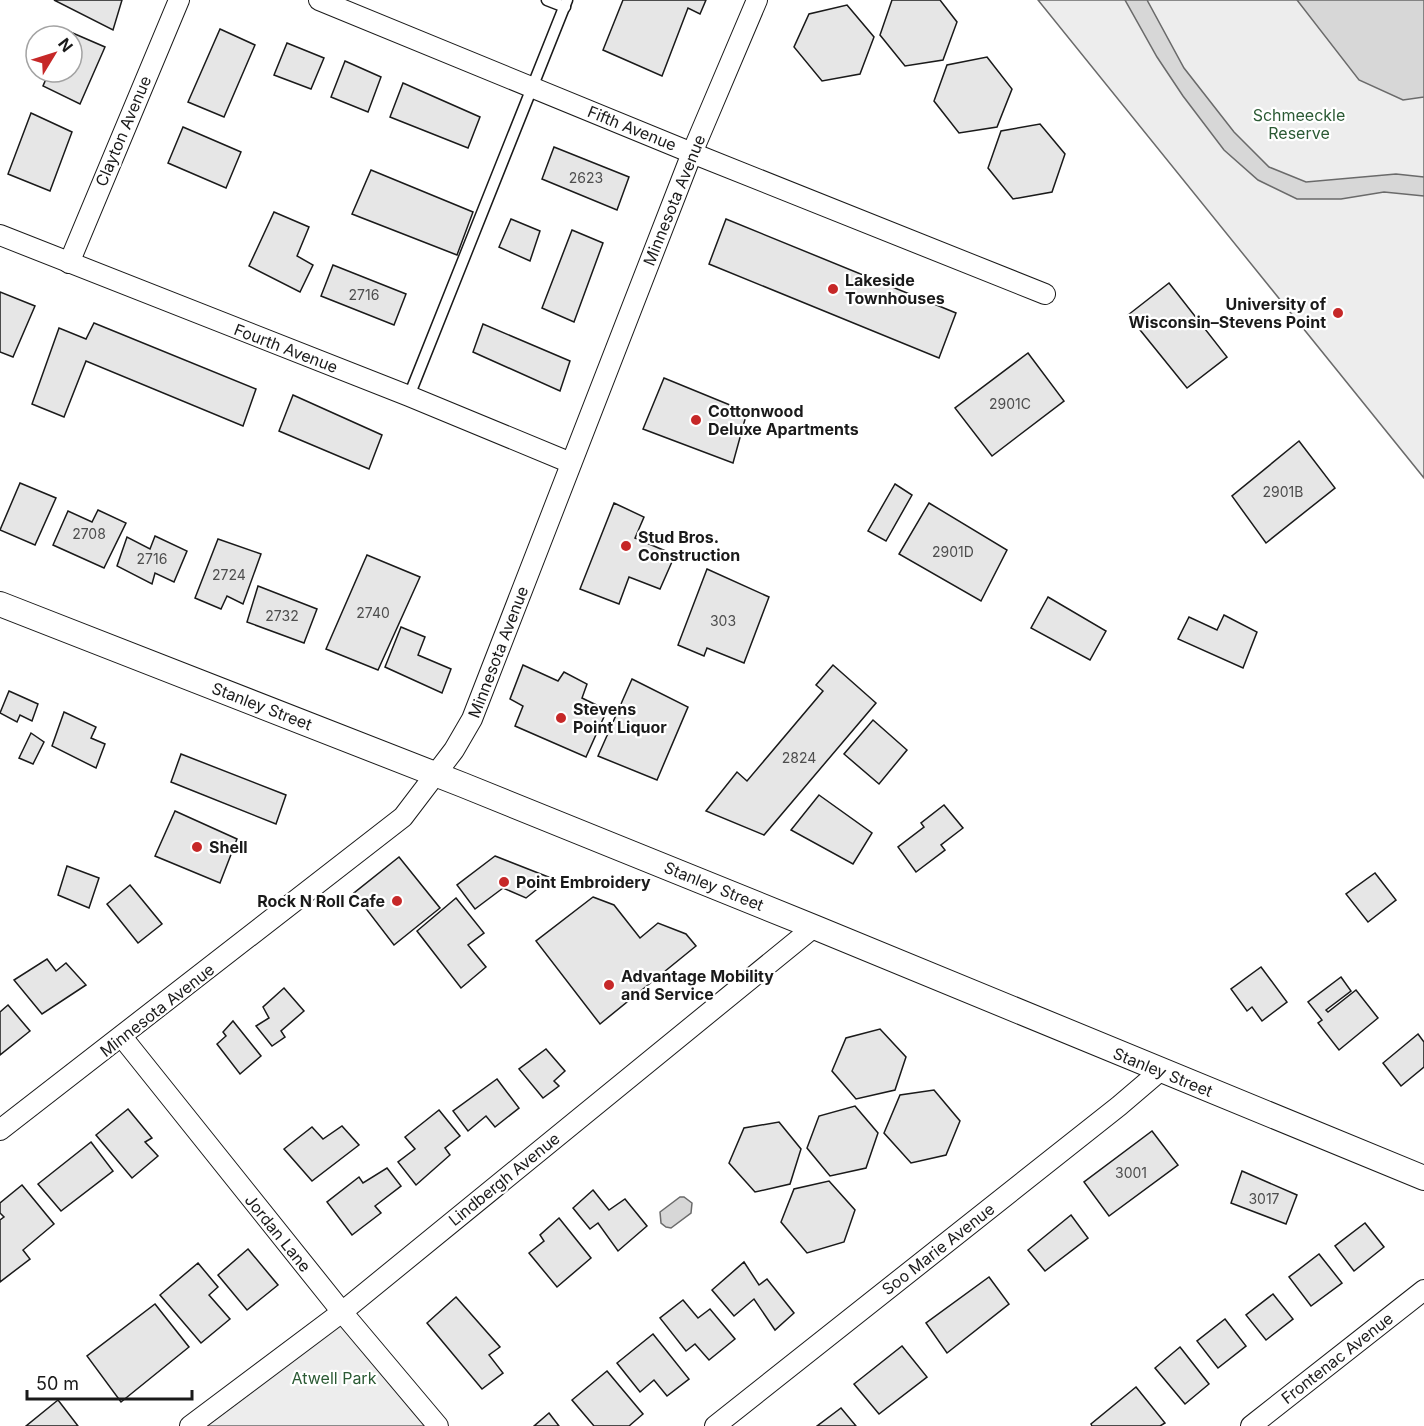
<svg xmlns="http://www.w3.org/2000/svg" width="1424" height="1426" font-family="Inter,sans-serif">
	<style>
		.green { fill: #ededed; stroke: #6a6a6a; stroke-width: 1.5 }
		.water { fill: #d7d7d7; stroke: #6a6a6a; stroke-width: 1.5 }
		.building { fill: #e6e6e6; stroke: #1a1a1a; stroke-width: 1.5 }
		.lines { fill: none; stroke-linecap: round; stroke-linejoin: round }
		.service-casing { stroke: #1a1a1a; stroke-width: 13 }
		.minor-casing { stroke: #1a1a1a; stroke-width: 22 }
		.tertiary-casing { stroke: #1a1a1a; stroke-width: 26 }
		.service { stroke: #fff; stroke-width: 10 }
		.minor { stroke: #fff; stroke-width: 20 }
		.tertiary { stroke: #fff; stroke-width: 24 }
		.poi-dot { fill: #c62828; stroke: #fff; stroke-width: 2 }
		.labels { text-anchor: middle; stroke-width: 4.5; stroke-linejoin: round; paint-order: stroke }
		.number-label { font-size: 14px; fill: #4d4d4d }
		.park-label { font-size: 16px; fill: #2b5a34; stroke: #fff }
		.street-label { font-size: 16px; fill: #1a1a1a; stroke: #fff }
		.poi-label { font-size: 16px; font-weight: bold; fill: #1a1a1a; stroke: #fff; text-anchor: start }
	</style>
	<rect width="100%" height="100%" fill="#fff"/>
	<g class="green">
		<polygon points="1038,0 1424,0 1424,478"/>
		<polygon points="342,1312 437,1426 190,1426"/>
	</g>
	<g class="water">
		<polygon points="1125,0 1147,0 1184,68 1234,132 1269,167 1306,182 1396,174 1424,177 1424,196 1384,192 1341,199 1297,199 1258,180 1224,150 1183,96 1157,57"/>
		<polygon points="1297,0 1424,0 1424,97 1403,100 1359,80"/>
		<polygon points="680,1197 684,1197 692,1203 691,1213 671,1228 666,1227 661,1223 660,1212"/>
	</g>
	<g class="building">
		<polygon points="54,0 122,0 113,30"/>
		<polygon points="623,0 706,0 700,14 688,8 662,76 603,50"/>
		<polygon points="892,0 940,0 957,22 943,60 905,66 880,35"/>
		<polygon points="847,5 874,37 860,74 822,81 794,47 809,14"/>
		<polygon points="220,29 255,45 224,117 188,102"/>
		<polygon points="68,31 105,47 80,104 43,86 49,72 72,72 72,36 66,36"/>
		<polygon points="287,43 324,58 311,89 274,75"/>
		<polygon points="987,57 1012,89 997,127 959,133 934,101 947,65"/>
		<polygon points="345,61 381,77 368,112 331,97"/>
		<polygon points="403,83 480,117 468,148 390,117"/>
		<polygon points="31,113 72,132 50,191 8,174"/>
		<polygon points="1040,124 1065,154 1052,192 1013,199 988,168 1001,131"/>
		<polygon points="183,127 241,152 226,188 168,163"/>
		<polygon points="554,147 629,177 617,210 542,179"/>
		<polygon points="371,170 473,212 457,255 352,214"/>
		<polygon points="274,212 309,227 297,256 313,265 300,292 249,266"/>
		<polygon points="511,219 540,231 530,261 499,247"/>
		<polygon points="726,219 956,313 939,358 709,264"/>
		<polygon points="572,230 603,243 574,322 542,308"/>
		<polygon points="333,265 406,294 394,325 321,296"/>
		<polygon points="1169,283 1227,357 1187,388 1128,315"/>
		<polygon points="0,292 35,306 13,357 0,352"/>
		<polygon points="94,323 256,389 243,426 86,361 64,417 32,404 59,328 86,339"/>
		<polygon points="483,324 570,361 560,391 473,352"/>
		<polygon points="1028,353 1064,401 992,456 955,408"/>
		<polygon points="664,378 747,412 733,463 643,429"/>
		<polygon points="293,395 382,435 369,469 279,431"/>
		<polygon points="1299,441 1335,488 1266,543 1232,496"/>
		<polygon points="20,483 56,498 35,545 0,530"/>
		<polygon points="895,484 912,495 886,541 868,531"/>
		<polygon points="614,503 644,517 635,538 675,555 660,589 629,577 619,604 580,589"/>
		<polygon points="929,503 1007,550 981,601 899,554"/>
		<polygon points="98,510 126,523 104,568 53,545 68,511 92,522"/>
		<polygon points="155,536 187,551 174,582 155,573 152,584 117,566 127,537 150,549"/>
		<polygon points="218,539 261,554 243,604 227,596 221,609 195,598"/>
		<polygon points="367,555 420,577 378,670 326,649"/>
		<polygon points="707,569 769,597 744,663 707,648 704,656 678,645"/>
		<polygon points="258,586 317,609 304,643 247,622"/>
		<polygon points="1048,597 1106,631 1090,660 1031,628"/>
		<polygon points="1224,615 1257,632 1243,668 1178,639 1189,617 1217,630"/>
		<polygon points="401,627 425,637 418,655 451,669 442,693 385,667"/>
		<polygon points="523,665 558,681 564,672 587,684 582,698 607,710 586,757 515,726 523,706 510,699"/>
		<polygon points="833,665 876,703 764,835 706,811 737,772 747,781 823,691 816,685"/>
		<polygon points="632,679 688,707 657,780 598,756"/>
		<polygon points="9,691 38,704 32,721 20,715 17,722 0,713"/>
		<polygon points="64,712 96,727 91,738 105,744 96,768 52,746"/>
		<polygon points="873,720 907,750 879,784 844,754"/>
		<polygon points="31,733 44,742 33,764 19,758"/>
		<polygon points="181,754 286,795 276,824 171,782"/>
		<polygon points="819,795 872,833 853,864 791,830"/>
		<polygon points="944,805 963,828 941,845 945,850 916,872 898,847 924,827 921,823"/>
		<polygon points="175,811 237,839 220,883 155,856"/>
		<polygon points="495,856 551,878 526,898 503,888 475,909 457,885"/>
		<polygon points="399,857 440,908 394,945 354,893"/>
		<polygon points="67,866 99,878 89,908 58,895"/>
		<polygon points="1375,873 1396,900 1368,922 1346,894"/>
		<polygon points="130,885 162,924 138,943 107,904"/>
		<polygon points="593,897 614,905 640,938 658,923 686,934 696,946 600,1024 536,941"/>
		<polygon points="456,898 484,933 468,945 486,967 461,988 417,931"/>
		<polygon points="47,959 56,971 66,963 86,985 42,1014 14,980"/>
		<polygon points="1261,967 1287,1002 1262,1021 1252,1007 1247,1011 1231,989"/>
		<polygon points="1341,977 1351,991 1326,1010 1328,1012 1356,990 1378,1018 1339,1050 1318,1023 1322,1020 1308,1002"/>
		<polygon points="284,988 304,1011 281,1031 285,1037 272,1046 256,1026 269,1018 263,1007"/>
		<polygon points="8,1005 30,1031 0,1055 0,1012"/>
		<polygon points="233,1021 261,1056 240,1074 217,1044 226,1036 223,1032"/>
		<polygon points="880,1029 906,1057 895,1090 856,1099 832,1071 846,1038"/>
		<polygon points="1418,1034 1424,1042 1424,1067 1401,1086 1383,1063"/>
		<polygon points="546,1049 565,1071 554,1081 559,1086 543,1098 519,1069"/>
		<polygon points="497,1079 519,1108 495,1127 486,1116 468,1131 453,1111"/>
		<polygon points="934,1090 960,1121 946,1155 911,1163 884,1133 900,1095"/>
		<polygon points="855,1106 878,1133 866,1168 830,1176 807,1148 819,1116"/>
		<polygon points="128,1109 152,1138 145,1142 158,1156 132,1178 96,1135"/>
		<polygon points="439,1110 460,1136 445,1148 450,1155 416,1185 398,1162 415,1149 405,1137"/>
		<polygon points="779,1122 801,1149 790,1184 755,1192 729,1163 744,1128"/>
		<polygon points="342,1126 359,1145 312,1181 284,1149 312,1127 323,1139"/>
		<polygon points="1152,1131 1178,1165 1109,1216 1084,1182"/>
		<polygon points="91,1142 113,1171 61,1211 38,1184"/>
		<polygon points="387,1168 401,1186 375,1206 381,1213 352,1235 327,1202 359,1177 363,1183"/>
		<polygon points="1242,1171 1297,1195 1286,1224 1231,1203"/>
		<polygon points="829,1181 855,1210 844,1242 807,1253 781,1222 794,1189"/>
		<polygon points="22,1185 54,1224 23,1250 30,1259 0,1282 0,1220 4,1217 0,1213 0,1203"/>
		<polygon points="593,1190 609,1210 625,1199 647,1226 618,1251 598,1223 590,1229 573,1208"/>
		<polygon points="1071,1215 1088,1238 1045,1271 1028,1250"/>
		<polygon points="559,1218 591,1258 557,1287 529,1253 544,1241 540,1235"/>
		<polygon points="1365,1223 1384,1247 1354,1271 1335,1246"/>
		<polygon points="248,1249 278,1285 247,1310 218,1275"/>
		<polygon points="1319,1254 1342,1283 1311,1306 1289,1277"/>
		<polygon points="744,1262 759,1285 767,1279 794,1313 775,1330 754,1299 734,1316 712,1290"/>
		<polygon points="198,1263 218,1287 209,1295 230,1319 201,1343 160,1295"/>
		<polygon points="989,1277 1009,1304 947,1353 926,1323"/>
		<polygon points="1273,1294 1293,1319 1266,1340 1246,1315"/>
		<polygon points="456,1297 500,1347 489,1355 503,1373 482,1389 427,1323"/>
		<polygon points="683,1300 698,1318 710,1309 735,1339 709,1360 695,1344 686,1351 660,1318"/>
		<polygon points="155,1304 189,1347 121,1402 87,1356"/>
		<polygon points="1225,1319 1246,1346 1218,1368 1197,1341"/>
		<polygon points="653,1334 689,1379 667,1396 654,1380 640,1392 617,1363"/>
		<polygon points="902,1346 927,1377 879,1414 854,1384"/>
		<polygon points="1180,1347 1209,1384 1185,1404 1155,1368"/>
		<polygon points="607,1371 643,1414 629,1426 594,1426 572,1400"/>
		<polygon points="1136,1387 1165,1423 1160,1426 1092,1426 1091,1424"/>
		<polygon points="58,1400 78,1426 26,1426"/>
		<polygon points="841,1408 856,1426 817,1426"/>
		<polygon points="549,1413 559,1426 534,1426"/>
	</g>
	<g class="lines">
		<defs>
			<g id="service">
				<polyline points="547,0 565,7"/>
				<polyline points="409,396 567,0"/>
			</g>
			<g id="minor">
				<polyline points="319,0 692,153 1045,294"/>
				<polyline points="0,235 409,396 571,463"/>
				<polyline points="69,263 179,0"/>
				<polyline points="122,1037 342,1312 438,1426"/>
				<polyline points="0,1130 403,817 454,750 472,719 692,153 757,0"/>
				<polyline points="190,1426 342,1312 814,927"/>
				<polyline points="715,1426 1119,1106 1160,1071"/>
				<polyline points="1251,1426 1424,1290"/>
			</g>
			<polyline id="tertiary" points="0,604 463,785 814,927 1424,1178"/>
		</defs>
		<use href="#service" class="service-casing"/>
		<use href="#minor" class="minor-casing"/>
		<use href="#tertiary" class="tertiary-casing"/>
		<use href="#service" class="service"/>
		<use href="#minor" class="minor"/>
		<use href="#tertiary" class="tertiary"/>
	</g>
	<g class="poi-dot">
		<circle cx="833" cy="289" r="6"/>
		<circle cx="1338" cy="313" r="6"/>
		<circle cx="696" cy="420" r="6"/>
		<circle cx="626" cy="546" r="6"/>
		<circle cx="561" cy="718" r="6"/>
		<circle cx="197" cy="847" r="6"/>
		<circle cx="504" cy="882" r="6"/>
		<circle cx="397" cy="901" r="6"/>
		<circle cx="609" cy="985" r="6"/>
	</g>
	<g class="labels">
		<g class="number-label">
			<text x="586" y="183">2623</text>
			<text x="364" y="300">2716</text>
			<text x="1010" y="409">2901C</text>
			<text x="1283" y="497">2901B</text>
			<text x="89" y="539">2708</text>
			<text x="953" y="557">2901D</text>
			<text x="152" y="564">2716</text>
			<text x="229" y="580">2724</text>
			<text x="373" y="618">2740</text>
			<text x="282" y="621">2732</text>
			<text x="723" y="626">303</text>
			<text x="799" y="763">2824</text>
			<text x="1131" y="1178">3001</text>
			<text x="1264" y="1204">3017</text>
		</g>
		<g class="park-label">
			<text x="1299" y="121">Schmeeckle<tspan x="1299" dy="18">Reserve</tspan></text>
			<text x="334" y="1384">Atwell Park</text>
		</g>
		<g class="street-label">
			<text transform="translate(632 128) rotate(22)" y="6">Fifth Avenue</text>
			<text transform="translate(123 131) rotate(-67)" y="6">Clayton Avenue</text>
			<text transform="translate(674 200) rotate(-68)" y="6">Minnesota Avenue</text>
			<text transform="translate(286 348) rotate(21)" y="6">Fourth Avenue</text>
			<text transform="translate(498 652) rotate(-69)" y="6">Minnesota Avenue</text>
			<text transform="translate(262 706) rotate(21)" y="6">Stanley Street</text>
			<text transform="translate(714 886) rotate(22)" y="6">Stanley Street</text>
			<text transform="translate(157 1010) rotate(-38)" y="6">Minnesota Avenue</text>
			<text transform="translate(1163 1072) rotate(22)" y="6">Stanley Street</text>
			<text transform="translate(504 1179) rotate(-39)" y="6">Lindbergh Avenue</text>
			<text transform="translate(278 1233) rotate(51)" y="6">Jordan Lane</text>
			<text transform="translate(938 1249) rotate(-38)" y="6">Soo Marie Avenue</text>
			<text transform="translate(1337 1358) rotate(-38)" y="6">Frontenac Avenue</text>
		</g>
		<g class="poi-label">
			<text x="845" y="286">Lakeside<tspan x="845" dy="18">Townhouses</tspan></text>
			<text x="1326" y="310" text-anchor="end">University of<tspan x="1326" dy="18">Wisconsin–Stevens Point</tspan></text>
			<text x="708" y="417">Cottonwood<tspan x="708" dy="18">Deluxe Apartments</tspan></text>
			<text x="638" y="543">Stud Bros.<tspan x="638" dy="18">Construction</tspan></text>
			<text x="573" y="715">Stevens<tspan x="573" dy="18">Point Liquor</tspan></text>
			<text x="209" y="853">Shell</text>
			<text x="516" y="888">Point Embroidery</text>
			<text x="385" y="907" text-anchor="end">Rock N Roll Cafe</text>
			<text x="621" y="982">Advantage Mobility<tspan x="621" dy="18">and Service</tspan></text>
		</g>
	</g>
	<g transform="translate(54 54) rotate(52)"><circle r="28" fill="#ffffff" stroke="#a3a3a3" stroke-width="1.5"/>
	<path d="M0-4.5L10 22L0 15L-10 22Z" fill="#c62828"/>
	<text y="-9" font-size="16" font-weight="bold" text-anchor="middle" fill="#1a1a1a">N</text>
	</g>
	<path d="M27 1390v9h165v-9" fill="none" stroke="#1a1a1a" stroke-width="3"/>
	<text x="36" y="1390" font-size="18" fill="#1a1a1a" stroke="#ffffff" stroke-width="4.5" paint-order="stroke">50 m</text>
</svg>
